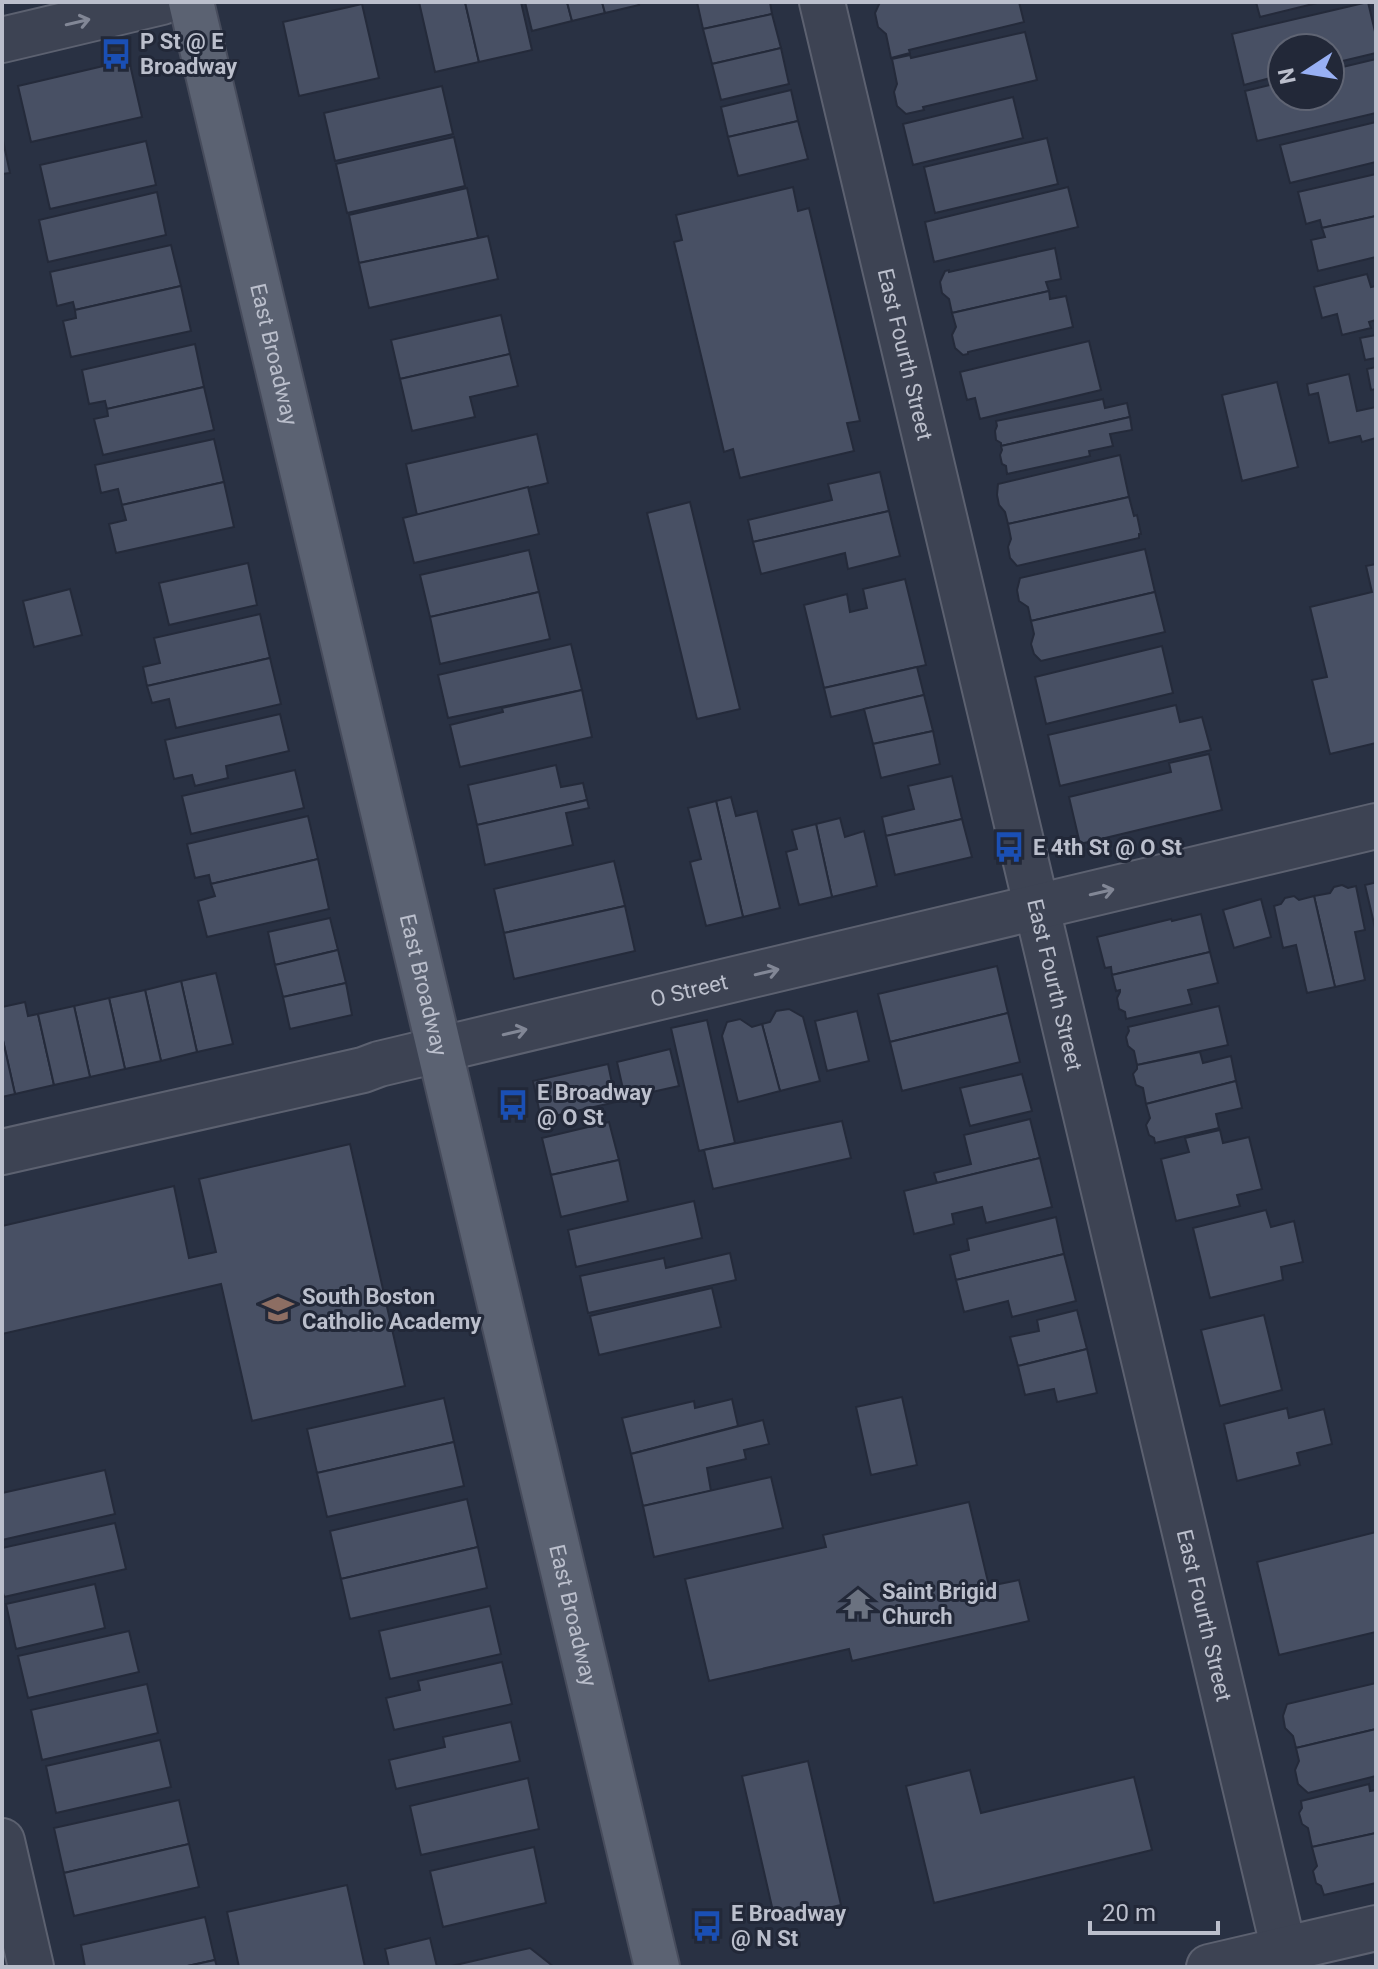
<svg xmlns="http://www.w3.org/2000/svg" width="1378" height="1969" font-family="Roboto,sans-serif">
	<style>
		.building { fill: #485064; stroke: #242a3a; stroke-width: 2 }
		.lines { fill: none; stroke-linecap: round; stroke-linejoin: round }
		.minor-casing { stroke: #5c6170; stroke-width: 48 }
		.major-casing { stroke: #474c5c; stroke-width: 48 }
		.minor { stroke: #3d4353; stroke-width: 44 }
		.major { stroke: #5b6272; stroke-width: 44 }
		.oneway { stroke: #828796 }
		.labels { text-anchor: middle; stroke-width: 6; stroke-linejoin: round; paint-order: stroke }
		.poi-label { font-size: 22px; font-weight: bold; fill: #bbbfcc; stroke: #222838; text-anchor: start }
		.street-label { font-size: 22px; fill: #bbbfcc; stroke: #222838 }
	</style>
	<rect width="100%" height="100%" fill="#293143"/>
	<g class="building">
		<polygon points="419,2 465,2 479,62 435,72"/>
		<polygon points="465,2 521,2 532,50 479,62"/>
		<polygon points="525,2 567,2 572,21 532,31"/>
		<polygon points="567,2 602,2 605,13 572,21"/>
		<polygon points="602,2 638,2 639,5 605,13"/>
		<polygon points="697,2 770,2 772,14 703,29"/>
		<polygon points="880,2 1019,2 1024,22 909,50 910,53 891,58 886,34 878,27 875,13"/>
		<polygon points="1256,2 1321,2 1260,17"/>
		<polygon points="1368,2 1376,36 1376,53 1330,64 1330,48 1282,48 1282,75 1244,85 1232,34"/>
		<polygon points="362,4 379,78 299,96 283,22"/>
		<polygon points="772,14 781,48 712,64 703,29"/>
		<polygon points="1025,32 1037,80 923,107 924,110 906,114 897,106 894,92 897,84 892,59 910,55 911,58"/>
		<polygon points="781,48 789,84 721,100 712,64"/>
		<polygon points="1376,59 1376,113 1257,141 1245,91 1282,82 1282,96 1330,96 1330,70"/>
		<polygon points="129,60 142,117 31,142 18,86"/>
		<polygon points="442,86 453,134 335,161 324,113"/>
		<polygon points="791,90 798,121 728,137 721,107"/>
		<polygon points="1013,97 1023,138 913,165 903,124"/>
		<polygon points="798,121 808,159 738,176 728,137"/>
		<polygon points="1376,122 1376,162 1290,183 1280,145"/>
		<polygon points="2,136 10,173 2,174"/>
		<polygon points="454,137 465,186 347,213 336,164"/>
		<polygon points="1047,138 1058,184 935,213 924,167"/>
		<polygon points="146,141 156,185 50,209 40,165"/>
		<polygon points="1376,174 1376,216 1322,228 1320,220 1306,224 1298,192"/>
		<polygon points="793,187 798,211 809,208 860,421 847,423 854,451 740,478 733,449 724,452 674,242 682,240 676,215"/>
		<polygon points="1068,187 1078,227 934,262 925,222"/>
		<polygon points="467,188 478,238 359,263 349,215"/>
		<polygon points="157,192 166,235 48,262 39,220"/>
		<polygon points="1376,216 1376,257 1318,271 1311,240 1325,237 1322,228"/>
		<polygon points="488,236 498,279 369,308 359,263"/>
		<polygon points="171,245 181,286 75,310 73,302 57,306 50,272"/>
		<polygon points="1055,248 1061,279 1046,282 1049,291 952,313 949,299 942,293 940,282 945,271 949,270 949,272"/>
		<polygon points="1367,274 1371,287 1376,286 1376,320 1369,322 1371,328 1342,335 1337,314 1322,318 1314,287"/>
		<polygon points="181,286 191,331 71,357 63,321 76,318 75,310"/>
		<polygon points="1049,291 1050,299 1066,296 1073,327 968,352 968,354 963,355 955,348 952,335 956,327 952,313"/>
		<polygon points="501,315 510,354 400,379 391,340"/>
		<polygon points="1376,335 1376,358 1365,360 1360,338"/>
		<polygon points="1089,341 1101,390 980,419 975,398 967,400 960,372"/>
		<polygon points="195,344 204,387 107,409 105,401 89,404 82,370"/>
		<polygon points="510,354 518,386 470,397 475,417 412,431 400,379"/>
		<polygon points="1376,367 1376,389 1371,390 1367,369"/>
		<polygon points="1349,374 1357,411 1376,407 1376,438 1362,442 1360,436 1329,443 1318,393 1309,395 1307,384"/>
		<polygon points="1277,382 1298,467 1242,481 1222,395"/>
		<polygon points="204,387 214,430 103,455 94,419 108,416 107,409"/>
		<polygon points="1103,399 1105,408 1127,403 1130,417 1001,446 1001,443 996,440 995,431 997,426 996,421"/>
		<polygon points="1130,417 1132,430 1110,434 1113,446 1089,451 1090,456 1007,474 1006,466 1002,464 1000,455 1002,450 1001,446"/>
		<polygon points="537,434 548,483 417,515 406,464"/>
		<polygon points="214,439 224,482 122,505 118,489 101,493 95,465"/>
		<polygon points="1120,455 1129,497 1008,524 1005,512 999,505 997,495 998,484"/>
		<polygon points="880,472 889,511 753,542 748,520 832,500 828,484"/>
		<polygon points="224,482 234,527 116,553 109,524 126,520 122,505"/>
		<polygon points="528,487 539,534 414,563 403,518"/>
		<polygon points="1129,497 1134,516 1137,515 1141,534 1139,534 1139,538 1017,566 1010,558 1008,547 1011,539 1008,524"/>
		<polygon points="690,502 740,709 697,719 647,513"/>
		<polygon points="889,511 900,556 848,569 845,553 761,574 753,542"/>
		<polygon points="1145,549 1155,592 1031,621 1028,607 1019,601 1017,590 1020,578"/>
		<polygon points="529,550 539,592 430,617 420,575"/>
		<polygon points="248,563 257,605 169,625 159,583"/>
		<polygon points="1376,564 1376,743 1330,754 1312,680 1327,677 1310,607 1372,592 1366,566"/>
		<polygon points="905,579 926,665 824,688 804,605 847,594 850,612 867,608 863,589"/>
		<polygon points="70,589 82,635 34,647 23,601"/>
		<polygon points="539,592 550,639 440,664 430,617"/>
		<polygon points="1155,592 1165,632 1041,661 1034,654 1031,644 1034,634 1031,621"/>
		<polygon points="260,614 270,658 147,686 143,667 160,663 154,638"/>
		<polygon points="571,644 582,690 448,718 438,675"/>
		<polygon points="1162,646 1173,693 1046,724 1035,677"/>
		<polygon points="270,658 281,704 176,728 169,699 152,703 147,686"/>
		<polygon points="917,667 924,695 831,717 824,688"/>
		<polygon points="582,690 592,737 460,767 450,725 503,712 502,708"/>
		<polygon points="924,695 933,731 873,744 864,709"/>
		<polygon points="1176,705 1180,722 1202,717 1211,750 1060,786 1048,735"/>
		<polygon points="280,714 289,751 226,766 228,778 195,786 192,775 174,779 165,740"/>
		<polygon points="933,731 940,764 881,778 873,744"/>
		<polygon points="1209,754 1222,810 1080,844 1069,797 1171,772 1169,763"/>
		<polygon points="556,765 561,787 583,783 587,800 477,825 468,785"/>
		<polygon points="295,770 304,808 191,834 182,796"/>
		<polygon points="952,776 962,819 886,836 882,817 914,809 908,786"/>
		<polygon points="731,797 736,816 757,811 780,908 743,917 716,801"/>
		<polygon points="587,800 589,808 566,813 573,845 485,865 477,825"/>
		<polygon points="716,801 743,917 706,926 690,862 701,859 688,808"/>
		<polygon points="308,816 318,859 211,884 209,875 195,878 187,844"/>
		<polygon points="840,818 845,837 864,831 877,886 832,897 816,824"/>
		<polygon points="962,819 972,857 895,875 886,836"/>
		<polygon points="816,824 832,897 799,905 786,852 797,849 792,830"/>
		<polygon points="318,859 329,909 207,937 198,901 215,896 211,884"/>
		<polygon points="614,861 625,906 504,933 494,889"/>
		<polygon points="1376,877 1376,932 1365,885 1374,883"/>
		<polygon points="1342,885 1348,888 1356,886 1365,930 1355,932 1365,980 1335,987 1314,896 1330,893 1334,887"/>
		<polygon points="1294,896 1299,900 1314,896 1335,987 1307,993 1296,945 1283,948 1274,906 1281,904 1285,898"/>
		<polygon points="1261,899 1271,937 1234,948 1223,910"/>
		<polygon points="625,906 635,951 514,979 504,933"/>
		<polygon points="1201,914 1210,952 1112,975 1111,967 1105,968 1097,937 1171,919 1172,921"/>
		<polygon points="330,918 338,950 275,965 268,932"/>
		<polygon points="338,950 346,983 283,997 275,965"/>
		<polygon points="1210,952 1218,983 1188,990 1192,1004 1126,1019 1125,1012 1119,1009 1117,998 1120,992 1120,990 1116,991 1112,975"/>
		<polygon points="997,966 1008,1013 890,1042 878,994"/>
		<polygon points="216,973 233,1044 197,1052 181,981"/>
		<polygon points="181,981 197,1052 161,1061 145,990"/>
		<polygon points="346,983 352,1015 290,1029 283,997"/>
		<polygon points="145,990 161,1061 125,1069 109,998"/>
		<polygon points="109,998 125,1069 90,1077 74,1006"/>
		<polygon points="25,1002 28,1016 38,1014 54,1085 15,1094 2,1036 2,1007"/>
		<polygon points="74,1006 90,1077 54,1085 38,1014"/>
		<polygon points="1219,1006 1228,1045 1137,1065 1134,1051 1128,1046 1126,1037 1129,1031 1128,1027"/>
		<polygon points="789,1009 803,1017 820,1081 780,1091 762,1024 770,1022 776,1011"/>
		<polygon points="857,1011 869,1061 827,1071 815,1021"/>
		<polygon points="1008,1013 1020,1062 902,1091 890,1042"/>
		<polygon points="740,1019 752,1027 762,1024 780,1091 738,1102 722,1036 727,1022"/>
		<polygon points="707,1020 735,1143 699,1151 671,1028"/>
		<polygon points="2,1036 15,1094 2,1097"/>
		<polygon points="670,1049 679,1086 625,1098 617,1062"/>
		<polygon points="1200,1052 1203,1063 1231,1056 1236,1081 1146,1104 1143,1088 1136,1085 1133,1074 1137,1069 1137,1065"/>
		<polygon points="608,1064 616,1102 541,1119 533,1081"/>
		<polygon points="1022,1074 1032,1111 970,1126 960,1088"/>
		<polygon points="1236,1081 1242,1108 1216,1114 1219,1128 1155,1143 1154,1138 1149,1135 1146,1125 1150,1118 1146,1104"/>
		<polygon points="1030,1119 1040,1158 937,1183 934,1173 971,1164 964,1135"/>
		<polygon points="842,1121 851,1158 713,1189 704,1150"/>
		<polygon points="609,1122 619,1160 551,1175 542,1138"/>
		<polygon points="1220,1130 1223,1143 1249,1137 1262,1189 1237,1195 1240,1206 1176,1221 1161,1159 1189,1152 1185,1138"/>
		<polygon points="350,1144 405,1386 252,1421 221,1284 2,1334 2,1226 174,1186 189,1258 216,1252 199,1179"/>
		<polygon points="1040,1158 1052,1207 986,1223 982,1207 952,1214 954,1224 914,1234 904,1191"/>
		<polygon points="619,1160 628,1201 561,1217 551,1175"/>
		<polygon points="694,1201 702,1238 576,1267 568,1230"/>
		<polygon points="1266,1210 1271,1227 1294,1221 1303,1262 1281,1267 1283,1280 1210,1298 1193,1228"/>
		<polygon points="1056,1217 1064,1254 956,1280 950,1255 969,1250 967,1239"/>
		<polygon points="730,1253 736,1280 588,1313 580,1276 664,1258 666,1268"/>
		<polygon points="1064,1254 1076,1301 1012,1317 1008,1301 964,1312 956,1280"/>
		<polygon points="712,1288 721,1327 599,1355 590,1316"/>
		<polygon points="1077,1310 1087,1349 1018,1366 1010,1337 1039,1331 1037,1320"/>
		<polygon points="1264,1315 1282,1390 1220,1406 1201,1330"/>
		<polygon points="1087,1349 1097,1393 1057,1402 1054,1389 1025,1395 1018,1366"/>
		<polygon points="902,1397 917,1465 871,1475 856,1407"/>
		<polygon points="444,1398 454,1442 317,1473 307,1429"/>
		<polygon points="732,1399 738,1426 631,1454 622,1418 694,1401 695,1408"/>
		<polygon points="1287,1408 1289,1418 1324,1409 1332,1444 1297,1453 1300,1465 1237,1481 1224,1424"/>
		<polygon points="763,1420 769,1444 744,1450 746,1459 707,1468 711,1491 643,1506 631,1454"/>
		<polygon points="454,1442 464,1486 327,1517 317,1473"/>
		<polygon points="105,1470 115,1514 2,1540 2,1493"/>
		<polygon points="771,1477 783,1528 654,1557 643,1506"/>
		<polygon points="467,1499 478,1547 341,1579 330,1531"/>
		<polygon points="969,1502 989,1586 1019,1580 1029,1621 852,1661 849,1649 709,1681 685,1579 826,1547 823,1535"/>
		<polygon points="115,1523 126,1569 4,1597 2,1589 2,1548"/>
		<polygon points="1376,1532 1376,1632 1279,1655 1257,1562"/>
		<polygon points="478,1547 487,1588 350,1619 341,1579"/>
		<polygon points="95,1584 105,1628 16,1649 6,1604"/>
		<polygon points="490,1606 501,1654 390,1679 379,1631"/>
		<polygon points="129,1631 139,1672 28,1698 18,1656"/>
		<polygon points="502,1662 512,1704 394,1730 386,1698 420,1690 418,1681"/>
		<polygon points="1376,1683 1376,1729 1296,1748 1293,1736 1285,1728 1283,1716 1287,1704"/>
		<polygon points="147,1684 158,1733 42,1760 31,1710"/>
		<polygon points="511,1722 520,1761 396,1789 389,1760 445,1747 443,1737"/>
		<polygon points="1376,1729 1376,1776 1308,1793 1298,1784 1295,1770 1299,1761 1296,1748"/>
		<polygon points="160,1740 171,1787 56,1813 46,1766"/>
		<polygon points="808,1761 841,1905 775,1920 742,1776"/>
		<polygon points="970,1770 981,1813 1134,1777 1152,1850 934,1903 906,1786"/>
		<polygon points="528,1778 539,1829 421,1855 410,1806"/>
		<polygon points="1369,1784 1370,1791 1376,1790 1376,1833 1312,1847 1308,1828 1302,1824 1299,1813 1302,1808 1301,1801"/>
		<polygon points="179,1800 189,1844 64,1873 54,1828"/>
		<polygon points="1376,1833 1376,1883 1324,1895 1321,1886 1316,1883 1313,1871 1317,1866 1312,1847"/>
		<polygon points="189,1844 199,1887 74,1916 64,1873"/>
		<polygon points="534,1847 546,1903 443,1927 430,1871"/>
		<polygon points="347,1885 365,1967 239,1967 227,1912"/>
		<polygon points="205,1917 215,1960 183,1967 85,1967 81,1945"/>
		<polygon points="430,1938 437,1967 389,1967 385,1949"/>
		<polygon points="530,1948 554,1967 447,1967"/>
		<polygon points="215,1960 217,1967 183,1967"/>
	</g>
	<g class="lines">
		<defs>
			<g id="minor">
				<path id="s1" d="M822,2L1288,1967"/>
				<polyline points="2,40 162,2"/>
				<path id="s2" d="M2,1152L363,1070L379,1064L1376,826"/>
				<polyline points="2,1841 31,1967"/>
				<polyline points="1209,1967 1376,1928"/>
			</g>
			<g id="major">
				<path id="s3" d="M191,2L657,1967"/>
			</g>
		</defs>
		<use href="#minor" class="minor-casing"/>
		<use href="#major" class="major-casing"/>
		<use href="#minor" class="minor"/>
		<use href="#major" class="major"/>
	</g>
	<defs><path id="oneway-shaft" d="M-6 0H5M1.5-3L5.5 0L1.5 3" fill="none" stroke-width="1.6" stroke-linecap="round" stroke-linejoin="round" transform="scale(2)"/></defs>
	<g class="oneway">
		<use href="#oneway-shaft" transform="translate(78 22) rotate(-13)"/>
		<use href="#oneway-shaft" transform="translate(1102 892) rotate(-13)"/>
		<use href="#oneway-shaft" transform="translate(767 972) rotate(-13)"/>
		<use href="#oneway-shaft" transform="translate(515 1032) rotate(-13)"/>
	</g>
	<defs>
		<symbol id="bus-bare" viewBox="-9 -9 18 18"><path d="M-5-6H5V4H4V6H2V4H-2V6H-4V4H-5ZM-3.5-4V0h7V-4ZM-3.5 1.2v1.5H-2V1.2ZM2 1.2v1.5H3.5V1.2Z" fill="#1a4fb4" stroke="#222838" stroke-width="2.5" paint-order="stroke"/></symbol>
		<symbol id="school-bare" viewBox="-9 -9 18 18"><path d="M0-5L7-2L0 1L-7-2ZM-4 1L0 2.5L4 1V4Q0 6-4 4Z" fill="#8d6e63" stroke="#222838" stroke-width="2.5" paint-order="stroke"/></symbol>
		<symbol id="temple-bare" viewBox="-9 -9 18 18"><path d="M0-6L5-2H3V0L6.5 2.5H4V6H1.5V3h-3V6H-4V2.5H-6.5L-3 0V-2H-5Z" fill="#6b7280" stroke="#222838" stroke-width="2.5" paint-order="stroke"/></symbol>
	</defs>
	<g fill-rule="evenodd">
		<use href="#bus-bare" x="94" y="32" width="44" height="44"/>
		<use href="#bus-bare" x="987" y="825" width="44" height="44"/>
		<use href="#bus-bare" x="491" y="1083" width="44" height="44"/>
		<use href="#school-bare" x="256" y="1287" width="44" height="44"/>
		<use href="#temple-bare" x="836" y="1582" width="44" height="44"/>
		<use href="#bus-bare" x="685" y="1904" width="44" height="44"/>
	</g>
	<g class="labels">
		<g class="poi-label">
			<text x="140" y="49">P St @ E<tspan x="140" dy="25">Broadway</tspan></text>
			<text x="1033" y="855">E 4th St @ O St</text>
			<text x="537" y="1100">E Broadway<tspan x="537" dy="25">@ O St</tspan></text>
			<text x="302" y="1304">South Boston<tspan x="302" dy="25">Catholic Academy</tspan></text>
			<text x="882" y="1599">Saint Brigid<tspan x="882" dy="25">Church</tspan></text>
			<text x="731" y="1921">E Broadway<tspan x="731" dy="25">@ N St</tspan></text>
		</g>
		<g class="street-label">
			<text dy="8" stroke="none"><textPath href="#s3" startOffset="362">East Broadway</textPath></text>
			<text dy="8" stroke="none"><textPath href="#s1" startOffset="362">East Fourth Street</textPath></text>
			<text dy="8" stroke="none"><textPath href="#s3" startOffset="1010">East Broadway</textPath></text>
			<text dy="8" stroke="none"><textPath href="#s1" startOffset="1010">East Fourth Street</textPath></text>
			<text dy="8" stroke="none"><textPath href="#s2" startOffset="706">O Street</textPath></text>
			<text dy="8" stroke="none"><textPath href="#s3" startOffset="1658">East Broadway</textPath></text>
			<text dy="8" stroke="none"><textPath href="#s1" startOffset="1658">East Fourth Street</textPath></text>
		</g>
	</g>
	<rect width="1378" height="1969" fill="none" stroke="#bbbfcc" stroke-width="8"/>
	<g transform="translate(1306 72) rotate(258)"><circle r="38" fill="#222838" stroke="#5f6473" stroke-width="2"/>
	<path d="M0-6L14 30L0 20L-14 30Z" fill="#98b0f4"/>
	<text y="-12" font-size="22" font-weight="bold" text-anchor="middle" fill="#bbbfcc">N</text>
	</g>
	<path d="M1090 1921v12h128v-12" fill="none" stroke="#bbbfcc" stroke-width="4"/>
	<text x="1102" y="1921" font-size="24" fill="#bbbfcc" stroke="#222838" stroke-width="6" paint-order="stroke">20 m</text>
</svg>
